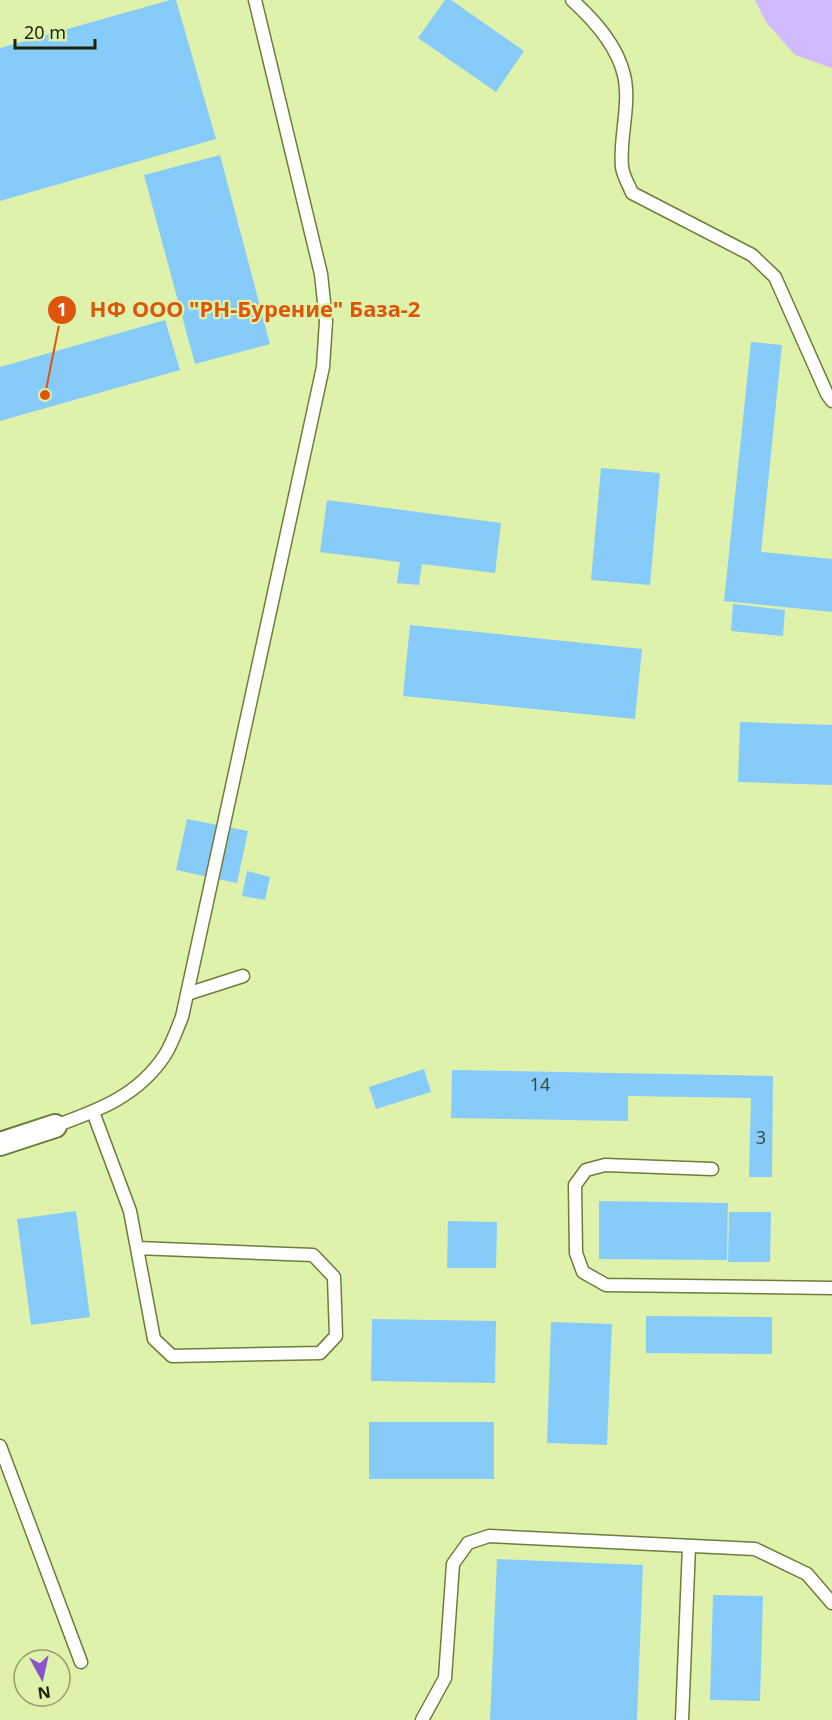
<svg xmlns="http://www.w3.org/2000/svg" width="832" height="1720" font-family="'Noto Sans',sans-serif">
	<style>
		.water { fill: #d2baff }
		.building { fill: #87cbfb }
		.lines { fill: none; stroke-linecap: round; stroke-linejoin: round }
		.service-casing { stroke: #6d7d3a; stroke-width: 15 }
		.minor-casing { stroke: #6d7d3a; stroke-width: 26 }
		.service { stroke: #fff; stroke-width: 12 }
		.minor { stroke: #fff; stroke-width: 22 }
		.labels { text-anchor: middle; stroke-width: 4.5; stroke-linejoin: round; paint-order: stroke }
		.number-label { font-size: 18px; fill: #364c42 }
		.leader { fill: none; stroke: #de560c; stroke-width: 2 }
		.callout-dot { fill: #de560c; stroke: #dff2ab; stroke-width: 2 }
		.mark-label { font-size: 18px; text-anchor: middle; font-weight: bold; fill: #fff }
		.callout-label { font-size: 22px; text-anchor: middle; font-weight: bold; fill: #de560c; stroke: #dff2ab; stroke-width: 4.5; stroke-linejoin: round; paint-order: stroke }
	</style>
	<rect width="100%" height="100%" fill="#dff2ab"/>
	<polygon class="water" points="755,0 832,0 832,68 795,55 766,22"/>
	<g class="building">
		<polygon points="170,0 176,0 216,139 0,201 0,48"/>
		<polygon points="445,0 451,0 524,51 496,92 418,38"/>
		<polygon points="220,155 270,344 195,364 144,175"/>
		<polygon points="165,320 180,370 0,421 0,367"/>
		<polygon points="751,342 782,345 761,552 832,559 832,612 724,601"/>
		<polygon points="601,468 660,473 650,585 591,580"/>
		<polygon points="327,500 501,523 495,573 422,564 419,585 397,583 400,562 320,552"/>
		<polygon points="733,604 785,610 783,636 731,631"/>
		<polygon points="410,625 642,649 635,719 403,696"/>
		<polygon points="740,722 832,725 832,785 738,782"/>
		<polygon points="187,819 248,831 237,883 176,870"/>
		<polygon points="247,871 270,877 265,900 242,896"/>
		<polygon points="424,1069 431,1092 376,1109 369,1087"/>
		<polygon points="452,1070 773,1076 772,1177 749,1177 751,1098 628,1096 628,1121 451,1118"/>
		<polygon points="599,1201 728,1203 727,1260 599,1259"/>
		<polygon points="76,1211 90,1317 31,1325 17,1219"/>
		<polygon points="729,1212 771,1212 770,1262 728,1262"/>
		<polygon points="448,1221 497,1222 496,1268 447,1268"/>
		<polygon points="646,1316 772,1317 772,1354 646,1353"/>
		<polygon points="372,1319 496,1321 495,1383 371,1381"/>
		<polygon points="551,1322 612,1324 607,1445 547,1443"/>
		<rect x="369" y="1422" width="125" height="57"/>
		<polygon points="497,1559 643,1565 637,1720 490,1720"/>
		<polygon points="713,1595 763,1596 760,1701 710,1700"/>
	</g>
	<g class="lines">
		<defs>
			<g id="service">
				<path d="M572,0C594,20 617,45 624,75C631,104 619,138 622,167C623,176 629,185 632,193L752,255L775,277L827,394L832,401"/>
				<polyline points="187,994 243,976"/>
				<polyline points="93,1112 130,1211 154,1339 172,1356 320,1353 336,1336 334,1277 313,1255 137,1248"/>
				<path d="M55,1126C99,1110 138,1096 165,1055C172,1044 177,1029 182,1017L323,367L326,321L321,274L255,0"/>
				<polyline points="712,1169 605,1165 586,1170 575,1185 576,1253 583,1272 606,1285 832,1288"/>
				<polyline points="0,1446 81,1662"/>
				<polyline points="422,1720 445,1678 453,1564 468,1543 489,1536 755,1549 807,1574 832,1603"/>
				<polyline points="682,1720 689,1546"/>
			</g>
			<polyline id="minor" points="0,1144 55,1126"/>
		</defs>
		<use href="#service" class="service-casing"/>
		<use href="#minor" class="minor-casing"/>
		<use href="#service" class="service"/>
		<use href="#minor" class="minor"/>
	</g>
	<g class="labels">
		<g class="number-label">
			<text x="540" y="1091">14</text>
			<text x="761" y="1144">3</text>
		</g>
	</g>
	<path class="leader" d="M45 395L62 310"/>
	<g class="callout-dot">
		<circle cx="45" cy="395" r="6"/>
		<circle cx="62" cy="310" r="15"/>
	</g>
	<g class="mark-label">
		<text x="62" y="316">1</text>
	</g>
	<g class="callout-label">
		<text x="255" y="317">НФ ООО "РН-Бурение" База-2</text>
	</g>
	<g transform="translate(42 1678) rotate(172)"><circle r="28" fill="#dff2ab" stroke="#919e69" stroke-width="1.5"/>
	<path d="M0-4.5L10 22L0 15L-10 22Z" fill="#8854cd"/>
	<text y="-9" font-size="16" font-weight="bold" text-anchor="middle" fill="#1b2105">N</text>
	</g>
	<path d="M15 39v9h80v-9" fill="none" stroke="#1b2105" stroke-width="3"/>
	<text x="24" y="39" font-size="18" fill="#1b2105" stroke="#dff2ab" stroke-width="4.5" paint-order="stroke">20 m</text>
</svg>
